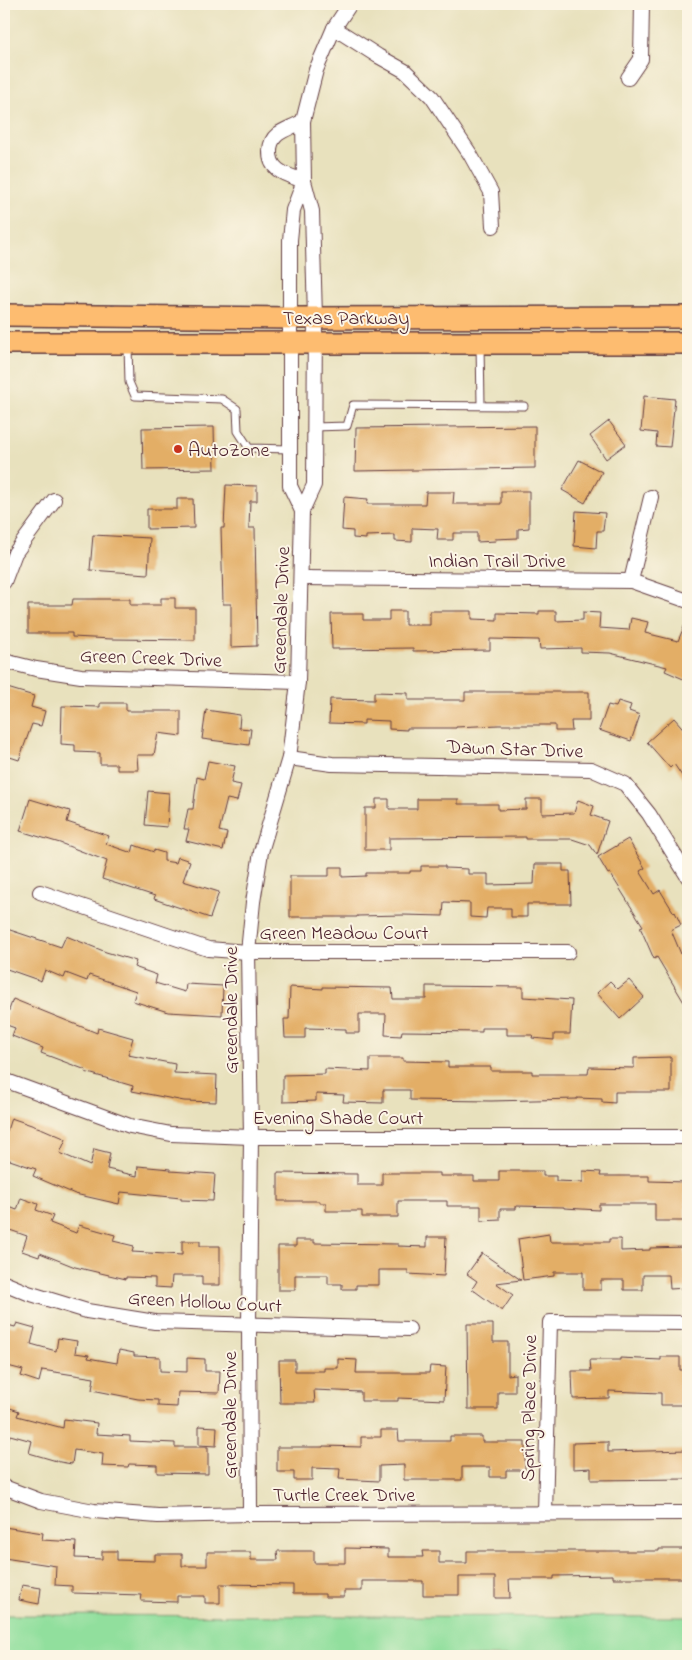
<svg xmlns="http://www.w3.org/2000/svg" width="692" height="1660" font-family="'Indie Flower',sans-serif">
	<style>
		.green { fill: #91df9d; stroke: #6e7f64 }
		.building { fill: #e3ae66 }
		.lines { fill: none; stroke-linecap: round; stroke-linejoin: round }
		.lane-casing { stroke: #623c41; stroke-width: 9 }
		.street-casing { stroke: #623c41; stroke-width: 16 }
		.primary-casing { stroke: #623c41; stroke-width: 24 }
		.lane { stroke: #fff; stroke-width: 7 }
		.street { stroke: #fff; stroke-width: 14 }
		.primary { stroke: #fdbc70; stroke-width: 21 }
		.poi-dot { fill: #c8321e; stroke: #fcf5e5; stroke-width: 2 }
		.labels { text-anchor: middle; stroke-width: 4; stroke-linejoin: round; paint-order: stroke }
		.street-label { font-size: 20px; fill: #4a1f2b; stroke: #fcf5e5 }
		.poi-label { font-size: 20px; fill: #4a1f2b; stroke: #fcf5e5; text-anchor: start }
	</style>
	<rect width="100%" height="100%" fill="#fcf5e5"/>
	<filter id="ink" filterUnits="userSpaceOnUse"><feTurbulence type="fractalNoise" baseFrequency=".02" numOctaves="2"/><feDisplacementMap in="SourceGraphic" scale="10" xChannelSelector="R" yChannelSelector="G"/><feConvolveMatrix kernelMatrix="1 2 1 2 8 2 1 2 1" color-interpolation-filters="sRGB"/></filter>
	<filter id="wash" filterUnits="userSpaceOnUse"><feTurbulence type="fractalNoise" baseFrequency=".0096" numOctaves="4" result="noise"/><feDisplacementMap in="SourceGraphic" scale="20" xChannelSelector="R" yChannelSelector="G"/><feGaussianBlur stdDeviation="1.12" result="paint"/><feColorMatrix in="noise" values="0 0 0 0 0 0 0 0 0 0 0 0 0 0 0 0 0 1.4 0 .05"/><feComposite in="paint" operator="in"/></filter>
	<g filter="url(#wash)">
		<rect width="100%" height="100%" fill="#e8e1bd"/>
		<polygon class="green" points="4,1615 688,1617 688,1656 4,1656"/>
		<g id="blocks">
			<g class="building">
				<polygon points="644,396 675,399 670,447 656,446 657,433 641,431"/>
				<polygon points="609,421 626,444 606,459 590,436"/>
				<polygon points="535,426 535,468 355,471 356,428"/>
				<polygon points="214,427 215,469 143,470 142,428"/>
				<polygon points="579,460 602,472 585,503 562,490"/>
				<polygon points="226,485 257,486 257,501 250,501 249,528 255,528 257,646 231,647 231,604 223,604 222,565 221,528 224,528"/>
				<polygon points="501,491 529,491 529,528 518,529 518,538 495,539 496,541 477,542 477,533 453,533 453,540 437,540 438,529 412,528 412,542 395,541 395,535 366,536 366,539 353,538 353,531 342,530 344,497 368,499 367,504 425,504 426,492 454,492 453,504 501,504"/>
				<polygon points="177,499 193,499 194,528 147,529 147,509 177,509"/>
				<polygon points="576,511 605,513 603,531 597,531 596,548 574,546"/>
				<polygon points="93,535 150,538 148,574 90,570"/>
				<polygon points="161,598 175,598 175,608 195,608 195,640 112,639 72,637 72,633 28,633 28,605 72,605 73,599 130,599 130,605 161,605"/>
				<polygon points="389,611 405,611 405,625 430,625 430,611 472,611 472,619 497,620 497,613 539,614 539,611 556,611 556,621 583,620 583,612 600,613 599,628 629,630 631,618 648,622 645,633 678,641 688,617 688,681 665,671 667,667 610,653 581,652 581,648 540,649 539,640 490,639 490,650 413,651 413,648 332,649 331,614 363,614 363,620 389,620"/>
				<polygon points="4,687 34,696 31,707 45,711 41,726 32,724 19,760 4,755"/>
				<polygon points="374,692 408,693 408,700 465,700 465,692 589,692 589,721 571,721 572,731 555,731 555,725 498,725 456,727 456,728 407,728 407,730 389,729 389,721 364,720 364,724 329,723 330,699 374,700"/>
				<polygon points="618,701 631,705 629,711 640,715 631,741 599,730 608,705 616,707"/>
				<polygon points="100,703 126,703 126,711 181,711 181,736 158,733 154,755 137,755 138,770 117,770 117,764 100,764 100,753 75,752 75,745 61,744 62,706 100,707"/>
				<polygon points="206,710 240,715 239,728 251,729 249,745 202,739"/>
				<polygon points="674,718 688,734 688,785 674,764 670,768 647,742"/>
				<polygon points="208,761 235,766 231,783 241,785 237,801 227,799 219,831 227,833 223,850 186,841 189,829 184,829 188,809 193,809 197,777 204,779"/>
				<polygon points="148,791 169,793 167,827 145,825"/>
				<polygon points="30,799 70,811 67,822 109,836 106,844 132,853 134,845 154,852 154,850 164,853 164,861 176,863 178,857 190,861 183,881 219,892 210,918 154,899 155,896 102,879 107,861 60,843 20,831"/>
				<polygon points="376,799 389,799 389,809 417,809 417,799 458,799 458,804 498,804 498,810 526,809 526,799 542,799 542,814 574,813 578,800 594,806 591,815 608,821 597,855 590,845 572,839 526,839 526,837 389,838 389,850 365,850 365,808 376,808"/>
				<polygon points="628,839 645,868 640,871 654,894 660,890 674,913 675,912 681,925 671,930 681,954 688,949 688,1009 657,957 654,959 640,927 643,926 610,873 608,874 598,857"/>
				<polygon points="535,864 563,864 563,871 570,871 571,904 527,904 527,917 511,917 511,908 487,908 486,918 470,917 470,903 444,902 443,916 403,915 357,916 357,917 290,917 290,876 329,876 329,867 342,867 342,877 366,876 366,873 410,873 410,871 421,871 421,866 445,866 445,868 468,869 468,874 488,874 488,885 534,884"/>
				<polygon points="4,928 61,947 66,936 106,952 136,961 134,967 157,975 155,983 185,992 186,984 223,986 222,1015 168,1012 133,1001 136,991 89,975 87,981 66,973 64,978 45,970 41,981 4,968"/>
				<polygon points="629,980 644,997 620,1019 597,993 610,981 618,989"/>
				<polygon points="426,986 523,987 523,997 572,1000 570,1034 554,1034 554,1040 532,1038 533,1035 507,1035 507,1028 482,1028 482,1032 402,1031 401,1036 385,1035 386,1014 359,1014 359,1033 346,1033 346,1029 305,1028 305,1038 285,1038 284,1019 289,1019 290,987 323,989 323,987 392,988 393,999 426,999"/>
				<polygon points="13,999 97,1033 98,1028 133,1038 128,1055 175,1064 174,1073 217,1075 216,1102 184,1101 132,1091 133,1086 85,1072 86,1070 41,1053 43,1048 12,1036 15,1028 4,1024"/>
				<polygon points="671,1057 671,1092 615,1092 615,1103 602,1102 602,1099 577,1098 577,1099 491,1101 410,1100 410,1090 383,1090 383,1103 343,1102 344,1095 316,1094 316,1101 283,1102 283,1075 325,1074 325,1069 370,1071 370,1058 403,1058 403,1061 448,1062 448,1067 491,1067 491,1071 532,1071 532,1074 588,1074 589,1067 634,1068 634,1058"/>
				<polygon points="11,1118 43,1129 66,1139 60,1153 90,1166 94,1149 110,1153 107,1169 137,1176 138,1166 170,1169 170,1171 215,1174 213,1201 181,1200 181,1198 121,1192 119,1204 75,1194 33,1176 36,1169 4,1158 4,1140"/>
				<polygon points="499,1171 543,1171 543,1176 556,1176 556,1181 583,1182 583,1171 601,1172 600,1176 649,1176 649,1181 685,1182 685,1221 655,1221 655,1204 599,1204 599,1210 564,1208 564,1207 516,1206 516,1209 500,1209 500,1220 481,1221 481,1206 447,1206 447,1201 398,1201 398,1217 362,1217 362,1211 326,1211 326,1203 320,1203 320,1201 278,1201 278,1173 357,1174 357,1185 382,1185 382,1173 440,1173 440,1176 474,1176 474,1181 499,1181"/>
				<polygon points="21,1198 38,1204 36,1210 53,1216 50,1223 76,1233 79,1225 115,1235 113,1241 134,1246 132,1252 182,1255 182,1241 200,1241 200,1246 220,1246 220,1285 202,1285 202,1276 172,1276 171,1288 155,1287 155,1278 126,1277 126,1279 75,1267 40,1253 39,1257 22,1251 27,1236 4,1228 4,1205 17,1210"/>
				<polygon points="549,1234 550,1242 609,1242 609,1239 621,1239 621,1251 650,1250 650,1248 685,1247 686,1288 670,1289 669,1275 643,1275 643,1290 624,1290 624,1280 601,1280 601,1290 583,1290 583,1272 554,1272 554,1276 523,1280 518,1239"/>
				<polygon points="427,1237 446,1237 444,1276 408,1274 408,1270 379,1270 379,1285 356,1285 356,1289 342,1289 342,1284 328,1284 328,1275 295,1275 295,1290 278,1290 278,1246 296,1246 296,1240 314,1240 314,1243 398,1244 398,1246 427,1247"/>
				<polygon points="482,1253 521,1280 496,1283 513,1295 502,1311 472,1289 477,1281 467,1274"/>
				<polygon points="17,1323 35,1328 31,1344 56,1351 58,1338 77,1341 75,1353 89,1355 88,1358 117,1363 119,1350 134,1353 134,1356 160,1357 160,1371 187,1372 187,1358 205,1359 205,1371 220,1371 219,1393 178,1392 177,1407 158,1406 158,1400 138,1399 92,1390 94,1378 42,1370 39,1382 21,1376 23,1370 4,1365 4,1324 15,1327"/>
				<polygon points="467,1324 493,1324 493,1342 508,1342 508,1375 515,1374 515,1392 498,1392 498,1409 468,1409"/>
				<polygon points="661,1357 680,1357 680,1370 688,1370 688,1405 661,1405 661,1393 609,1391 609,1398 573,1399 572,1371 591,1371 590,1360 620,1360 620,1358 661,1360"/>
				<polygon points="338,1359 357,1360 356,1373 429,1373 430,1366 446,1367 444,1400 398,1398 398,1401 361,1401 361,1392 314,1390 315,1403 280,1403 279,1360 295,1360 295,1371 324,1371 324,1368 338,1368"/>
				<polygon points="4,1406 19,1411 17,1416 63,1428 64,1419 97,1423 96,1434 130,1436 130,1441 175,1443 175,1447 208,1447 208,1474 157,1473 157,1465 129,1464 128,1467 102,1466 103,1454 74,1450 72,1464 60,1462 29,1453 32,1441 10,1435 5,1448 4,1448"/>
				<polygon points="199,1426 217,1427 216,1446 199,1445"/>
				<polygon points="381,1430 398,1430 399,1441 450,1441 450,1436 482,1436 482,1442 525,1442 525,1470 506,1470 506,1477 490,1477 490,1467 462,1467 462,1480 404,1480 404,1465 379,1466 379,1481 339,1479 340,1469 312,1468 312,1480 294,1480 294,1472 277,1472 277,1447 323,1447 323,1446 361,1447 361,1437 381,1437"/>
				<polygon points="608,1442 608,1452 688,1450 688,1479 591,1480 591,1468 573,1469 573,1443"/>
				<polygon points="4,1527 43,1533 42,1540 76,1542 75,1558 102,1559 102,1551 117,1551 117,1560 155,1561 155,1554 182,1554 182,1566 207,1566 207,1552 251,1552 251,1560 278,1560 277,1551 314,1551 314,1563 345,1563 345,1548 388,1549 388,1557 423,1557 422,1551 439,1551 439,1563 467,1563 467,1551 659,1551 659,1549 688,1549 688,1578 613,1578 613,1575 554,1576 554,1579 509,1579 510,1598 495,1598 495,1577 459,1577 459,1595 423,1595 423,1581 362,1581 362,1591 344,1591 344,1597 325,1597 325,1594 293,1594 293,1585 220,1584 220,1603 205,1603 205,1596 177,1596 177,1602 141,1601 142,1595 72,1593 72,1586 55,1585 56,1566 4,1558"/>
				<polygon points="22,1585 41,1588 39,1604 19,1600"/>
			</g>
		</g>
	</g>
	<g filter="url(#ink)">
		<use href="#blocks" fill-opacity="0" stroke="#623c41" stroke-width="1"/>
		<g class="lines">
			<defs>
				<g id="lane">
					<polyline points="480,345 481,405"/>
					<polyline points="128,346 129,382 135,396 222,399 237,409 238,431 249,448 290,449"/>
					<polyline points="314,427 347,426 353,405 524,406"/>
				</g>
				<g id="street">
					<polyline points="334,28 378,56 405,71 432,97 470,154 491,192 493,226"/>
					<polyline points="628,78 641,59 642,4"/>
					<path d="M303,121C295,126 285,129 278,134C273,138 270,144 270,151C269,172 288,175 304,181"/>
					<polyline points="302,511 290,486 290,240 293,210 304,181"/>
					<polyline points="301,578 631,581 688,601"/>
					<polyline points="631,581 651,497"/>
					<polyline points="4,582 15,553 54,500"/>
					<polyline points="4,661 36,669 81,676 298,682"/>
					<polyline points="289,758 332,764 591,769 625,784 649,814 688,877"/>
					<polyline points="40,892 208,949 248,952 568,952"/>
					<polyline points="4,1080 130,1126 171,1134 251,1137 681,1137"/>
					<polyline points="4,1283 28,1293 87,1311 155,1322 409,1329"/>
					<polyline points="4,1487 41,1501 94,1511 158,1516 250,1514 688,1513"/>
					<polyline points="545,1513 550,1322 688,1323"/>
					<polyline points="250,1514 249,1324 251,1137 248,952 253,902 261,852 289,758 298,682 302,511 314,485 315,317 312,211 304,181 303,121 316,70 334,28 350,4"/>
				</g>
				<g id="primary">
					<polyline points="4,315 291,318 688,317"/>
					<polyline points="4,343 688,343"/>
				</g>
			</defs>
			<use href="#lane" class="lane-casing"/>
			<use href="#street" class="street-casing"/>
			<use href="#primary" class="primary-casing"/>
			<use href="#lane" class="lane"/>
			<use href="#street" class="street"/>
			<use href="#primary" class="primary"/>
		</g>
	</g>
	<circle class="poi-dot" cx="178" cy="449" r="5"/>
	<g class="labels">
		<g class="street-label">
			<text x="346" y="324">Texas Parkway</text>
			<text x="497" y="567">Indian Trail Drive</text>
			<text transform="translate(280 610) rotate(-88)" y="7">Greendale Drive</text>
			<text transform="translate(151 657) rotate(2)" y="7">Green Creek Drive</text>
			<text transform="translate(515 748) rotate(2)" y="7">Dawn Star Drive</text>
			<text x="344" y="939">Green Meadow Court</text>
			<text transform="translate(230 1010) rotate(-90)" y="7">Greendale Drive</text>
			<text x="338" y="1124">Evening Shade Court</text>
			<text transform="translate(205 1301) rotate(3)" y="7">Green Hollow Court</text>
			<text transform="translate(528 1408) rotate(-89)" y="7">Spring Place Drive</text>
			<text transform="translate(229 1415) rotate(-90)" y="7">Greendale Drive</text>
			<text x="344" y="1501">Turtle Creek Drive</text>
		</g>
		<g class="poi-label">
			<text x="188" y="456">AutoZone</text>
		</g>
	</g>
	<rect width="692" height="1660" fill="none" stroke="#fcf5e5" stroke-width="20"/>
</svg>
